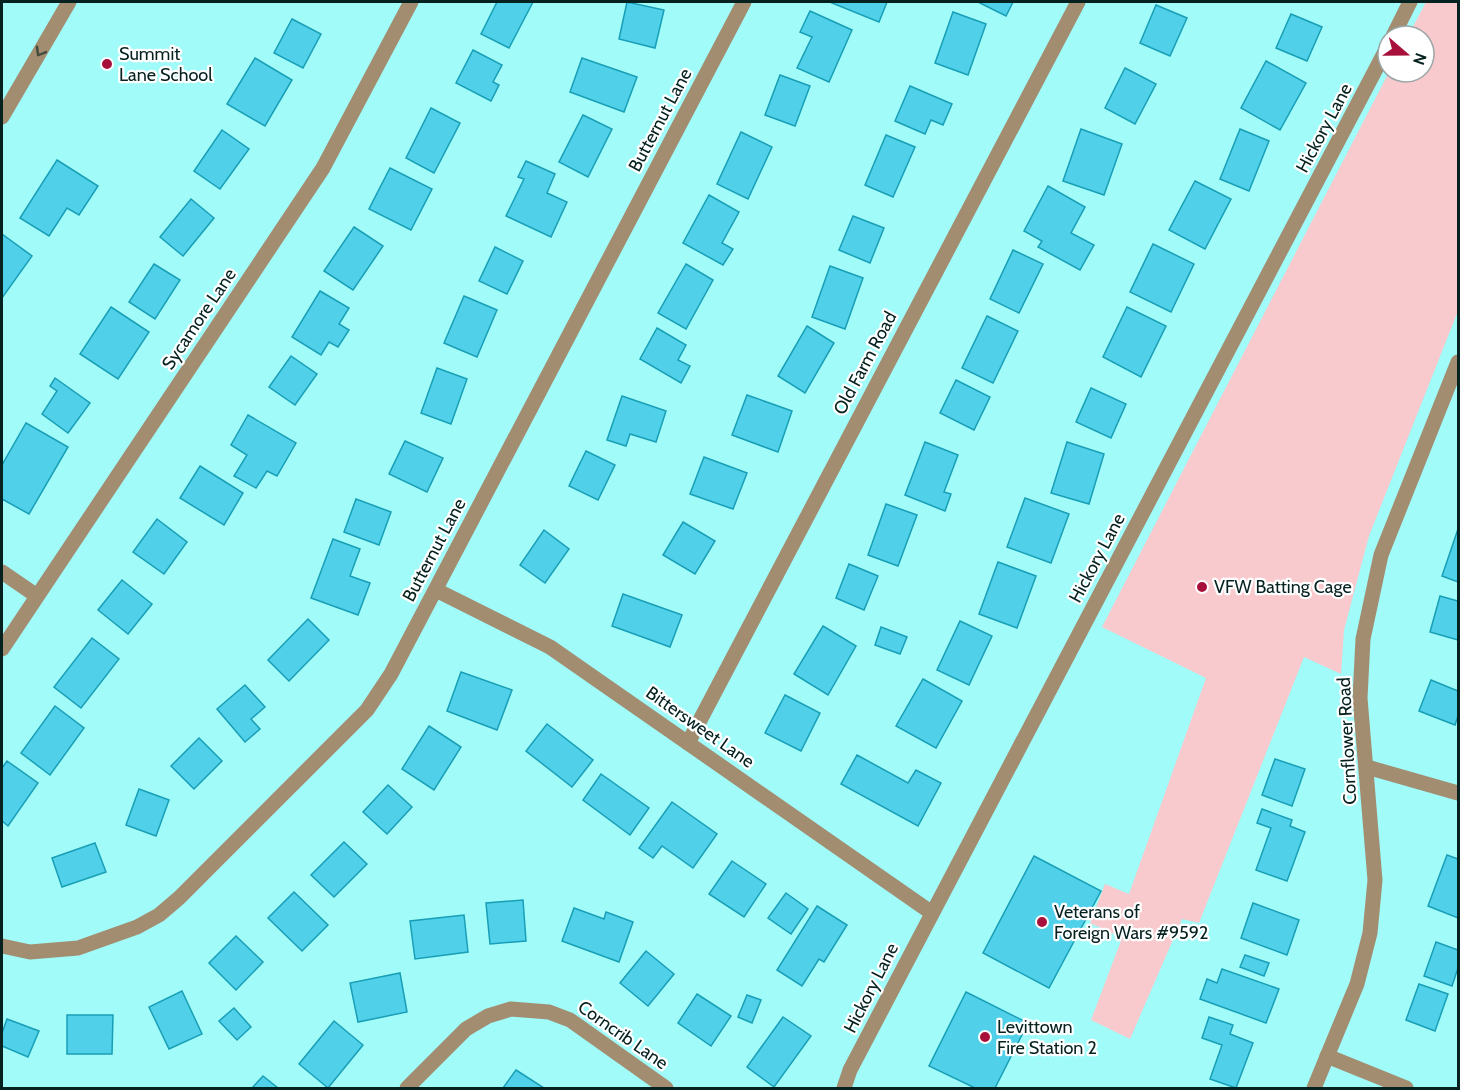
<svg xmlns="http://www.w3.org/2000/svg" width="1460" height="1090" font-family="Cabin,sans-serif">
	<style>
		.green { fill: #f8cacd }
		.building { fill: #51d0ea; stroke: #189fb6; stroke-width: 1.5 }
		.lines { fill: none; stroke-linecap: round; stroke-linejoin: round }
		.street { stroke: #a38d70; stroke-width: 15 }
		.oneway { stroke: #444c40 }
		.poi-dot { fill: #a8103c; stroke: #fff; stroke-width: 2 }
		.labels { text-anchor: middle; stroke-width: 4.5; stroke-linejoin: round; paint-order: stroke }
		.poi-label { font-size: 18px; fill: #052120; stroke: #fff; text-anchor: start }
		.street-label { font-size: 18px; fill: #052120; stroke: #fff }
	</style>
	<rect width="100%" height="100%" fill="#a0fbf9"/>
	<polygon class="green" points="1426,2 1458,2 1458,311 1369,536 1344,630 1341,674 1304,657 1199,923 1182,919 1130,1039 1091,1020 1122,938 1090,923 1105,884 1129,894 1206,678 1102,627 1389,72 1424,72 1424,36 1408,36"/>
	<g class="building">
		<polygon points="497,2 533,2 509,48 481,34"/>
		<polygon points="627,2 664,10 655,48 619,39"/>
		<polygon points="833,2 887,2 879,22 832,3"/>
		<polygon points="978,2 1013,2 1006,16"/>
		<polygon points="1156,5 1187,18 1170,56 1140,43"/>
		<polygon points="810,11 852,30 829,82 797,68 812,37 800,32"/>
		<polygon points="953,12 986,24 968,75 935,63"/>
		<polygon points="1291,14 1322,27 1307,61 1276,48"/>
		<polygon points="292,19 321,34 303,68 274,53"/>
		<polygon points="473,50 502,65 493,82 499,85 491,101 456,83"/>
		<polygon points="255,58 292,80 265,126 227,104"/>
		<polygon points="582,58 637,77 624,112 570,92"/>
		<polygon points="1266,61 1306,83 1280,130 1241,108"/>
		<polygon points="1125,68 1156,84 1135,124 1105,108"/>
		<polygon points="780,75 810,86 795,126 765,115"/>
		<polygon points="910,86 952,104 943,125 931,120 925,134 895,121"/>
		<polygon points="431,108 460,123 434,173 406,158"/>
		<polygon points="583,115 612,129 588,177 559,162"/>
		<polygon points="1081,129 1122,144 1104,195 1063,181"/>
		<polygon points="1240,129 1269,141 1249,191 1220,179"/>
		<polygon points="222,130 249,149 220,189 194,171"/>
		<polygon points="741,132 772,147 748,199 717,184"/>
		<polygon points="886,135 915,147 893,197 865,185"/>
		<polygon points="57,160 98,186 79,215 67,208 49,236 20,218"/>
		<polygon points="526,161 555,174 547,193 567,202 551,237 506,216 524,179 518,177"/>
		<polygon points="390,168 432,189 411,230 369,209"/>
		<polygon points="1195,181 1231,199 1205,249 1169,230"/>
		<polygon points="1048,186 1085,207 1071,233 1094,245 1080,270 1038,247 1042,241 1024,231"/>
		<polygon points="709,195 739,212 722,243 733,249 723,265 683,243"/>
		<polygon points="191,199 214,218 183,256 160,237"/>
		<polygon points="853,216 884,228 870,263 839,250"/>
		<polygon points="354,227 383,246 353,290 324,271"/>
		<polygon points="2,234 32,256 2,298"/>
		<polygon points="1153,244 1194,264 1171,312 1130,292"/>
		<polygon points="495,247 523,261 507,294 479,281"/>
		<polygon points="1013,250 1043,264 1019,313 990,299"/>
		<polygon points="154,264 180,280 155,319 129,302"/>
		<polygon points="686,264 713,280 686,329 658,313"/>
		<polygon points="830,266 863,278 845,329 812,317"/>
		<polygon points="320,291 349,308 339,324 349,330 338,347 329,342 321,355 292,337"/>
		<polygon points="464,296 497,310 477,357 444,343"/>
		<polygon points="111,307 149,332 118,379 80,354"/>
		<polygon points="1127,307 1166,326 1141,377 1103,357"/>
		<polygon points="987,316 1018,331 993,383 962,368"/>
		<polygon points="807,326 834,343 805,393 778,376"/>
		<polygon points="657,328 686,345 678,360 690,366 681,383 640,359"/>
		<polygon points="291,356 317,374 295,405 269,387"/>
		<polygon points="437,368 467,379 451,424 421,413"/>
		<polygon points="55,378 90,403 68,433 42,414 57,391 50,386"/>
		<polygon points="956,380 990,397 974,430 940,413"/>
		<polygon points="1091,388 1126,404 1111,438 1076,422"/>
		<polygon points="747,395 792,411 778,452 732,435"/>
		<polygon points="622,396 666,411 656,442 630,434 626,446 607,440"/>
		<polygon points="248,415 296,443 277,476 267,471 256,488 234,476 247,455 231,445"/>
		<polygon points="26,423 68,447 29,514 2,499 2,465"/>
		<polygon points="405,441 443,458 427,492 389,474"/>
		<polygon points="925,442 958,455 944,492 951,494 945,511 905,495"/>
		<polygon points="1067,442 1104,454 1089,504 1051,493"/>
		<polygon points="586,451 615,465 598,500 569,486"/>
		<polygon points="704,457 747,473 733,509 690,494"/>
		<polygon points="200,466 243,493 224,525 180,498"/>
		<polygon points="1025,498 1069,514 1051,563 1007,547"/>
		<polygon points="356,499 391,512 379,545 344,532"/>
		<polygon points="886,504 917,515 898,566 868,555"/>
		<polygon points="157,519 187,542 164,574 133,552"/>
		<polygon points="683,522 715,541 695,574 663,555"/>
		<polygon points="1458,529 1458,582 1442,576"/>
		<polygon points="544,530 569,549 545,583 520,565"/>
		<polygon points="333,539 360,549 350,576 370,583 358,615 311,598"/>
		<polygon points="998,562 1036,576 1017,628 979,614"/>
		<polygon points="849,564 878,576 864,610 836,598"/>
		<polygon points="122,580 152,604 128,634 98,610"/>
		<polygon points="623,594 682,615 670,647 612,626"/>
		<polygon points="1440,596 1458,601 1458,640 1430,632"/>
		<polygon points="308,619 329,640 289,681 268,660"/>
		<polygon points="960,621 992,636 969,685 937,670"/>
		<polygon points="823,626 856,646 828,695 794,674"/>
		<polygon points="881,627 907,637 900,654 875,645"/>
		<polygon points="92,638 119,659 81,708 54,687"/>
		<polygon points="461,672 512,690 497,730 447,711"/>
		<polygon points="923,679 962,701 936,748 896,726"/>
		<polygon points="1431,680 1458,691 1458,716 1455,725 1419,711"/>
		<polygon points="245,685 265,707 251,719 260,729 245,742 217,709"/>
		<polygon points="785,695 820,713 801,751 765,733"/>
		<polygon points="55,706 84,728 50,775 21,753"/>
		<polygon points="547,724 593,760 572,787 526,751"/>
		<polygon points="429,726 461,747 434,790 402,769"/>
		<polygon points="199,738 222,761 194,789 171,766"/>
		<polygon points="857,755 908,783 916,770 941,783 918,826 841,784"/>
		<polygon points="1275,759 1305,769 1292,806 1262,795"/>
		<polygon points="7,761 38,783 8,826 2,821 2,768"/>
		<polygon points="601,774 649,808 630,835 583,800"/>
		<polygon points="388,785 412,807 387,834 363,812"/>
		<polygon points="139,789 169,800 156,836 126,825"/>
		<polygon points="672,802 717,834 693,868 662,846 653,858 639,848"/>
		<polygon points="1262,809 1292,820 1290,826 1305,832 1287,881 1256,870 1271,828 1257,823"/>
		<polygon points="344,842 367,864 334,897 311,875"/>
		<polygon points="95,843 106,872 62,887 52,858"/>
		<polygon points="1447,855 1458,859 1458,918 1428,906"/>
		<polygon points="1034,856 1101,891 1049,988 983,953"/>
		<polygon points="732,861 766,884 744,917 709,894"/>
		<polygon points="294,892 328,925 302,951 268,918"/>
		<polygon points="786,893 808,909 791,934 768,918"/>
		<polygon points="523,900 526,941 490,944 486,903"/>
		<polygon points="1253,903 1299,920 1287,955 1241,938"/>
		<polygon points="817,906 847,925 824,962 819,959 802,986 777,970"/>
		<polygon points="574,908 604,919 606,912 633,922 619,962 562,941"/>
		<polygon points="464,915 468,952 415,959 410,921"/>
		<polygon points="236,936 263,962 236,990 209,963"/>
		<polygon points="1436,942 1458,950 1458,968 1452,986 1424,976"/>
		<polygon points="646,951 674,974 648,1006 620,983"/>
		<polygon points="1245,955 1269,963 1264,976 1240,967"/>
		<polygon points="1222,969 1279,989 1266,1023 1200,999 1207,979 1217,983"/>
		<polygon points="400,973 407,1012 358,1022 350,983"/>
		<polygon points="1419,984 1448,994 1435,1031 1406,1020"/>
		<polygon points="182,991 202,1034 169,1049 149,1007"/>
		<polygon points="966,992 1028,1023 995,1088 975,1088 929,1066"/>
		<polygon points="697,994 731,1016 711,1046 678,1023"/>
		<polygon points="747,995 761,1000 752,1023 738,1017"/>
		<polygon points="234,1008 251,1027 237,1040 219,1021"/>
		<polygon points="67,1015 113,1015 112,1054 67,1054"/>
		<polygon points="783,1017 811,1036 774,1087 747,1067"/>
		<polygon points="1209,1017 1233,1025 1230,1034 1253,1043 1236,1088 1210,1079 1222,1045 1202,1038"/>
		<polygon points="7,1019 39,1031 28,1057 2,1046 2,1033"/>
		<polygon points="334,1021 363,1045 328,1088 299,1064"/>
		<polygon points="516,1070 544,1088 503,1088"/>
		<polygon points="263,1076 278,1088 252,1088"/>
	</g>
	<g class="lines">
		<g class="street">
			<polyline points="1393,36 1410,2"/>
			<polyline points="2,117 69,2"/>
			<polyline points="2,572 37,596"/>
			<polyline points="436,590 550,647 932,913"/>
			<polyline points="2,649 323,168 411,2"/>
			<polyline points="688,743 1078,2"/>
			<polyline points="1367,767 1458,793"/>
			<polyline points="2,946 30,952 78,948 137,927 159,915 179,898 367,710 391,674 744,2"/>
			<polyline points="1327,1056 1406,1088"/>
			<polyline points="407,1088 466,1029 488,1016 511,1009 549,1012 570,1020 666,1088"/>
			<polyline points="844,1088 850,1070 1388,46"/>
			<polyline points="1314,1088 1357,984 1370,933 1375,880 1360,698 1363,639 1381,555 1458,362"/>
		</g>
	</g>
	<defs><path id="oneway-chevron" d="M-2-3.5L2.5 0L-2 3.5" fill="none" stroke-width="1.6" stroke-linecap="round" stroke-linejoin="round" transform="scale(1.5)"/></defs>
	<use class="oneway" href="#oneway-chevron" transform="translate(40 52) rotate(120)"/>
	<g class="poi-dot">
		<circle cx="107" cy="64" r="6"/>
		<circle cx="1202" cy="587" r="6"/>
		<circle cx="1042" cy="922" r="6"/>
		<circle cx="985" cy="1037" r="6"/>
	</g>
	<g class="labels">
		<g class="poi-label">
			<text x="119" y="60">Summit<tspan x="119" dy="21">Lane School</tspan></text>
			<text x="1214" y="593">VFW Batting Cage</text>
			<text x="1054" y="918">Veterans of<tspan x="1054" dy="21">Foreign Wars #9592</tspan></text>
			<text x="997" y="1033">Levittown<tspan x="997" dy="21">Fire Station 2</tspan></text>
		</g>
		<g class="street-label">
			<text transform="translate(660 120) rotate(-62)" y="6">Butternut Lane</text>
			<text transform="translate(1324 128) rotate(-62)" y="6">Hickory Lane</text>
			<text transform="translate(199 319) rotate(-56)" y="6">Sycamore Lane</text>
			<text transform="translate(865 363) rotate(-62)" y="6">Old Farm Road</text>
			<text transform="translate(434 550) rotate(-62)" y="6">Butternut Lane</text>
			<text transform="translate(1097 558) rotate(-62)" y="6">Hickory Lane</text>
			<text transform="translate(700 727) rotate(35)" y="6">Bittersweet Lane</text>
			<text transform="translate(1347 741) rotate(-93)" y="6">Cornflower Road</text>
			<text transform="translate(871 988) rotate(-63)" y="6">Hickory Lane</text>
			<text transform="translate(623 1035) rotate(35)" y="6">Corncrib Lane</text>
		</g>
	</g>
	<rect width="1460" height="1090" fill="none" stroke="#052120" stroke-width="6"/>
	<g transform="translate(1406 54) rotate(110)"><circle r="28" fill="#ffffff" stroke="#9ba6a6" stroke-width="1.5"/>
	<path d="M0-4.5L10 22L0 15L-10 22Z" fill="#a8103c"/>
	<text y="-9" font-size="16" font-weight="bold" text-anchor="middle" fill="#052120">N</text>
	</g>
</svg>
